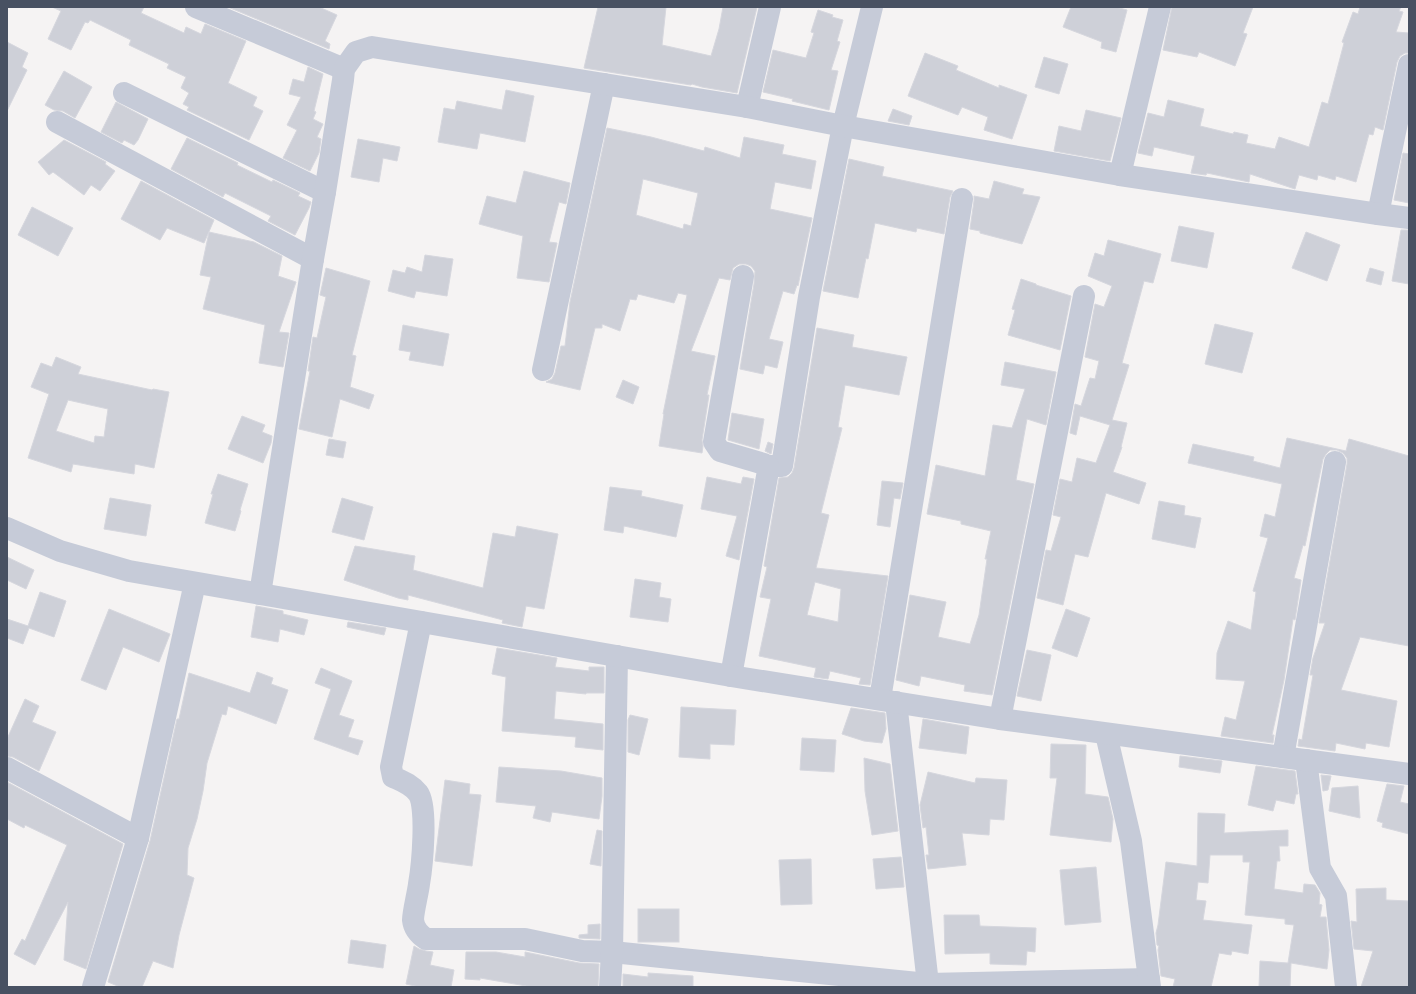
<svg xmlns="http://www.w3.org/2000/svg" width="1416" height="994" font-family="Arial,sans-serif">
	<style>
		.building { fill: #ced0d8; stroke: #d6d7de; fill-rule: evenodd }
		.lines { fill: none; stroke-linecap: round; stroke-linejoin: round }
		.minor { stroke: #c6cbd8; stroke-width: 22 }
		.tertiary { stroke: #c6cbd8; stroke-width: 22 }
	</style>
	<rect width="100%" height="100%" fill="#f5f3f3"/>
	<g class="building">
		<polygon points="52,7 144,7 141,13 184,33 186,27 201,34 205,24 246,41 228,83 257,97 253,106 263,111 249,140 187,110 189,107 183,104 189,93 181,88 186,77 167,68 169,64 129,45 131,40 90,20 88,23 85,22 71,50 48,39 61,11"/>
		<polygon points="228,7 319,7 337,15 325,41 330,44 329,49"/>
		<polygon points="598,7 666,7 662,45 711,56 719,29 723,7 757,7 737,93 702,87 692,84 691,85 584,68"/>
		<polygon points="1071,7 1116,7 1127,10 1116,52 1101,48 1102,42 1063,27"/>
		<polygon points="1172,7 1253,7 1243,33 1247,34 1235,66 1199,52 1197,57 1163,50"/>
		<polygon points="1360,7 1401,7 1399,11 1403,12 1396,32 1409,33 1409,53 1405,53 1400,56 1397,62 1383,130 1375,127 1373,135 1369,134 1356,182 1336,176 1335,180 1318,175 1317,180 1299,175 1295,189 1250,174 1249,182 1207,173 1206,175 1191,173 1195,156 1154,147 1152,156 1138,153 1148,113 1164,117 1168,100 1204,109 1200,126 1233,134 1234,132 1248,135 1246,143 1275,149 1279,137 1309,147 1322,102 1328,104 1344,43 1342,42 1353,12 1358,14"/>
		<polygon points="818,10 833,15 832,17 843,20 837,41 840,42 831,70 838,71 829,110 792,101 793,99 763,92 773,50 806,58 814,33 811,32"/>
		<polygon points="7,42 28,53 22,67 27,70 7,111"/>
		<polygon points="925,53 958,66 956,70 999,88 999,85 1027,95 1012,139 984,130 988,117 962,107 958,115 908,96"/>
		<polygon points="1044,57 1068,64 1059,94 1035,87"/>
		<polygon points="308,67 323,74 314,111 316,112 313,119 323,124 317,137 321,139 319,153 310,171 283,158 297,130 287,125 301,97 289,94 293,79 304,82"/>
		<polygon points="64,71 92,87 75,118 63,111 54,110 45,105"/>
		<polygon points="506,90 534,96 525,142 480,133 477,149 438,142 444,108 455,110 457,101 502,110"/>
		<polygon points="116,102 148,119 138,140 134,145 124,140 122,143 101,132"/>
		<polygon points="893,109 912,116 909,125 888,121"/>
		<polygon points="1086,110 1121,118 1110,161 1054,151 1059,126 1081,131"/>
		<path d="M607,128L651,137L704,151L705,147L740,158L744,137L784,145L782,154L816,161L811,189L775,182L770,209L812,218L798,286L797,285L794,294L783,291L769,339L783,342L777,368L765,365L763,374L740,369L754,284L755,271L751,266L746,264H739L733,268L730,280L719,278L691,351L715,356L707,395H709L702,440L703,446L702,453L659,446L664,414H663L687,295L678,293L674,303L638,294L636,300L630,299L620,331L602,324V328H595L580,390L546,382L552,379L555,373L561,346H565L570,302ZM643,179L698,193L691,226L684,224L683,229L636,215Z"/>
		<polygon points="187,138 238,163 237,165 272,182 273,180 300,193 298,196 311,202 309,208 295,235 268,221 271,216 225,193 223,197 171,169"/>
		<polygon points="358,139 400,147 397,161 383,158 379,182 351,177"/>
		<polygon points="64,140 106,162 105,164 115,171 100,191 91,185 84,195 53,172 49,175 38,162"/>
		<polygon points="1403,153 1409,154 1409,203 1394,200"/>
		<polygon points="849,159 884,167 882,176 953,191 950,197 944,234 917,228 916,232 875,223 868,259 866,258 858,298 823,291"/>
		<polygon points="524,171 570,183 566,204 559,202 549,242 557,243 549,282 517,278 523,236 479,224 487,196 516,203"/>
		<polygon points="141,181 214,220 204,243 167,228 160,240 121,219"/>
		<polygon points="994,181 1024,189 1022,194 1040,197 1022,244 980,233 980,231 970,229 974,201 974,196 989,199"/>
		<polygon points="32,207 73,228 58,256 18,235"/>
		<polygon points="1179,226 1214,233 1207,268 1171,261"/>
		<polygon points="1401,230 1409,230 1409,284 1392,281"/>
		<polygon points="209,232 254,242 282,256 278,276 296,282 279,332 289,333 283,367 259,363 265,325 203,309 211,277 200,275"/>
		<polygon points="1306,232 1340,245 1327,281 1292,268"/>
		<polygon points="1108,240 1161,254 1153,283 1144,281 1122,363 1129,365 1112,420 1127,423 1121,447 1122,447 1113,472 1146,483 1139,504 1106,493 1088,557 1075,554 1063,605 1037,598 1046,550 1051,551 1061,517 1053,515 1060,479 1072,482 1077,458 1096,463 1110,425 1080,416 1076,435 1070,433 1075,404 1081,406 1090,378 1095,379 1099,361 1085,357 1095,304 1104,307 1112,286 1088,276 1095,253 1104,256"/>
		<polygon points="425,255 453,259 447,296 416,291 414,298 388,291 393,270 405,273 407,267 422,272"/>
		<polygon points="326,268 370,281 352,355 356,356 350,387 374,395 369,409 340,399 332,437 299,429 310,371 308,371 313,337 317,338 326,297 320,295"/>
		<polygon points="1370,268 1384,272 1381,285 1366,281"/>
		<polygon points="1021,279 1036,284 1036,285 1071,296 1060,350 1008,335 1015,310 1012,309"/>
		<polygon points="1215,324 1253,333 1242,373 1205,364"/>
		<polygon points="403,325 449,334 443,366 409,360 411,352 399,350"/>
		<path d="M817,328L854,335L852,347L907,357L899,395L845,385L838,427L842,428L821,513L829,515L816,568L888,576L870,685L859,684L861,678L830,671L828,679L814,677L816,668L759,656L771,599L760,597L767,567L764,566L779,478L788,477L792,473L794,468ZM815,582L841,589L838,622L807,615Z"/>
		<path d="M56,357L81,367L78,374L152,390L153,389L169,392L154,468L135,464L134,474L73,464L71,472L28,458L49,394L31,387L41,363L52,367ZM68,400L108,409L104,437L95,436L94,443L56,431Z"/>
		<polygon points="1005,362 1056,372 1046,425 1027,419 1016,480 1034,484 992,695 964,691 965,685 921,676 919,686 896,680 910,595 946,602 938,637 970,644 979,615 987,559 985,559 991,531 961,524 961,521 927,514 936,465 985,476 993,425 1012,428 1025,389 1001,385"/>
		<polygon points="623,380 639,387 633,404 616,397"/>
		<polygon points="732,413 764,419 759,449 728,440"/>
		<polygon points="242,416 265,425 262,432 272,436 271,443 263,463 228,449"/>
		<polygon points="1287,438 1346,451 1349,439 1409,456 1409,646 1360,637 1341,690 1397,701 1389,747 1366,743 1365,749 1336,743 1335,751 1298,746 1299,739 1302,740 1313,675 1310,675 1313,658 1325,623 1319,623 1347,464 1347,458 1343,453 1337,450 1330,450 1326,454 1323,459 1305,546 1303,545 1294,578 1301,580 1295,620 1293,619 1284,680 1272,735 1274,735 1273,743 1221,736 1225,717 1236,720 1245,681 1216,679 1217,653 1228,621 1251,630 1256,592 1253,591 1268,538 1260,536 1265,514 1275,517 1282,484 1188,463 1193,444 1254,457 1253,461 1280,468"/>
		<polygon points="329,439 346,442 343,458 326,455"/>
		<polygon points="768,442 773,444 771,454 765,451"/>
		<polygon points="218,474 248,484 240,510 241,511 235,531 205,523 213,494 211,494"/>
		<polygon points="707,477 741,484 743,477 754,479 739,560 726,556 737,516 701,509"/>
		<polygon points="882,481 903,483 900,499 894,498 890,527 877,525"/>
		<polygon points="610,487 642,491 641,496 683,505 676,537 624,526 623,533 604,530"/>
		<polygon points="110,498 151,505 146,536 104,529"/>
		<polygon points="342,498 373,507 364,540 332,532"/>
		<polygon points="1159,501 1185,506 1184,515 1201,518 1195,548 1152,539"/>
		<polygon points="517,526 558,534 544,609 526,606 522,627 502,623 503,620 408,595 408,600 398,598 344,580 355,546 415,556 413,570 483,588 493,533 515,537"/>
		<polygon points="7,557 34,570 26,589 7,580"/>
		<polygon points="635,579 661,583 659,597 671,599 668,622 630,617"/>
		<polygon points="40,592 66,601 54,637 29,628 23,644 7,638 7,619 28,626"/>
		<polygon points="256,606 283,611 283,614 308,620 304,635 280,629 278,642 251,637"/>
		<polygon points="109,609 170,634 159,662 123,647 106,690 81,680"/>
		<polygon points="1066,609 1090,618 1077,657 1052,648"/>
		<polygon points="348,622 386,628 384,635 347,627"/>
		<polygon points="497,648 557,658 555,667 589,671 589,667 604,667 604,693 586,693 586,694 556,691 554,719 603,724 603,750 575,747 576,737 502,731 506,677 492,674"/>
		<polygon points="1027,650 1051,655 1041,701 1017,696"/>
		<polygon points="321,668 352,681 339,715 354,720 348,737 363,741 358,755 314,739 331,689 315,683"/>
		<polygon points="257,672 273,678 271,684 288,690 276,724 228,706 226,715 222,714 207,763 203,791 197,819 188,848 187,875 194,878 179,935 173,968 153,961 142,987 120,987 108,982 150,841 177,719 179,719 189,673 250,693"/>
		<polygon points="25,699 39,706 32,722 56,732 39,771 13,757 7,756 7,739"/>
		<polygon points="681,707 736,710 734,745 710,744 710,759 679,757"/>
		<polygon points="851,708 885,713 886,729 882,743 864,741 842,734"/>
		<polygon points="630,715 648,719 639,755 628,752 628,720"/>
		<polygon points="923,719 969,727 966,754 919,748"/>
		<polygon points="802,738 836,740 834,772 800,770"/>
		<polygon points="1051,744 1086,745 1085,794 1108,797 1113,819 1111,842 1050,835 1057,778 1050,778"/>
		<polygon points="1180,756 1222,761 1220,773 1179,767"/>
		<polygon points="864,758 890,764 898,831 872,835 865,791"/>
		<polygon points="1256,766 1295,771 1298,794 1296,794 1294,804 1276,800 1273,811 1248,805"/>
		<polygon points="499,767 561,771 602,778 602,796 599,819 552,812 550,822 533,818 536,806 496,802"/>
		<polygon points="928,772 975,783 976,778 1007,780 1004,820 990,819 989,835 962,833 966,865 928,869 926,855 929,855 926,827 923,828 920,805"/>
		<polygon points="1321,775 1331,776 1328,790 1323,791"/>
		<polygon points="445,780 470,784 469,794 481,795 472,866 435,861"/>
		<polygon points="7,782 123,844 86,969 64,960 68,902 35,965 14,954 22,939 25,941 67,845 25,825 24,828 7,819"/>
		<polygon points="1387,784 1404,786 1400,802 1409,804 1409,834 1382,827 1383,823 1377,821"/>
		<polygon points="1358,786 1360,818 1329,811 1332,788"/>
		<polygon points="1198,813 1225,814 1224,833 1288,830 1288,846 1279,846 1280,861 1277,861 1274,889 1303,893 1304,884 1315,885 1320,893 1319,904 1322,905 1320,917 1326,917 1329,950 1327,969 1291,963 1290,987 1259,987 1260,961 1288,963 1294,925 1285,924 1285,919 1245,915 1250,862 1243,862 1243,855 1210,855 1208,883 1198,882 1196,900 1206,901 1203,920 1252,925 1248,954 1232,951 1231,955 1219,953 1211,987 1173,987 1175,979 1161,976 1158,950 1159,946 1157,945 1156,933 1158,925 1166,862 1197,866"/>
		<polygon points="597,830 602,831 601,866 590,864"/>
		<polygon points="901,857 904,887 876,889 873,859"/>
		<polygon points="811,859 812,904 781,905 779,860"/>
		<polygon points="1096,867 1101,922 1065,925 1060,870"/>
		<polygon points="1386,888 1386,900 1409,901 1409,987 1361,987 1373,951 1354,949 1351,921 1357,922 1356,889"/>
		<rect x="638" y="909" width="41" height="33"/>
		<polygon points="944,915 979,915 980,926 1036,928 1035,952 1027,951 1026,965 990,964 990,953 945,954"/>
		<polygon points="600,924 600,939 579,938 579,935 588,934 588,925"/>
		<polygon points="351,940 386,945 383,968 348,963"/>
		<polygon points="414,946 419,949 426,951 433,952 430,965 454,970 451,987 419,987 406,984"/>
		<polygon points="466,952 496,952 525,957 525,952 579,963 599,964 598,987 532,987 480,978 480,980 465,979"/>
		<polygon points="648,973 693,976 693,987 623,987 623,974 648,977"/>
	</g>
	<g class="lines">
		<g class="minor">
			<polyline points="196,7 344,69"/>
			<polyline points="124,93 325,192"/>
			<polyline points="747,107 770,7"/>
			<polyline points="57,122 313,259"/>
			<polyline points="1120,175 1160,7"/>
			<polyline points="1378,214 1409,65"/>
			<polyline points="543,370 604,84"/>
			<polyline points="768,466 782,466 809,297 843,126 872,7"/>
			<polyline points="260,594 313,259 325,192 343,80 344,69 356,52 372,47 747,107 843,126 1120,175 1378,214 1409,218"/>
			<path d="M421,622L391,767L393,777C402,781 411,784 418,793C428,806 422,867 419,884C418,893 413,912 413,920C414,929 420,935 426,939H525L582,951L612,952L928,984L1149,979"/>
			<polyline points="731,676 768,471 768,466 764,464 720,451 714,442 743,276"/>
			<polyline points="880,699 962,199"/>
			<polyline points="896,702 928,984"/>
			<polyline points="1000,719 1084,296"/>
			<polyline points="1106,734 1131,841 1150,987"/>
			<polyline points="1283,757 1335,462"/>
			<polyline points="1306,760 1320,868 1336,896 1346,987"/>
			<polyline points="7,768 138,838"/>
			<polyline points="93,987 138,838 195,583"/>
			<polyline points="610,987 612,952 617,656"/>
		</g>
		<polyline class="tertiary" points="7,528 60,551 129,571 731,676 1000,719 1409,774"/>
	</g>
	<rect width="1416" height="994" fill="none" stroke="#485162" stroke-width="16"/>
</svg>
